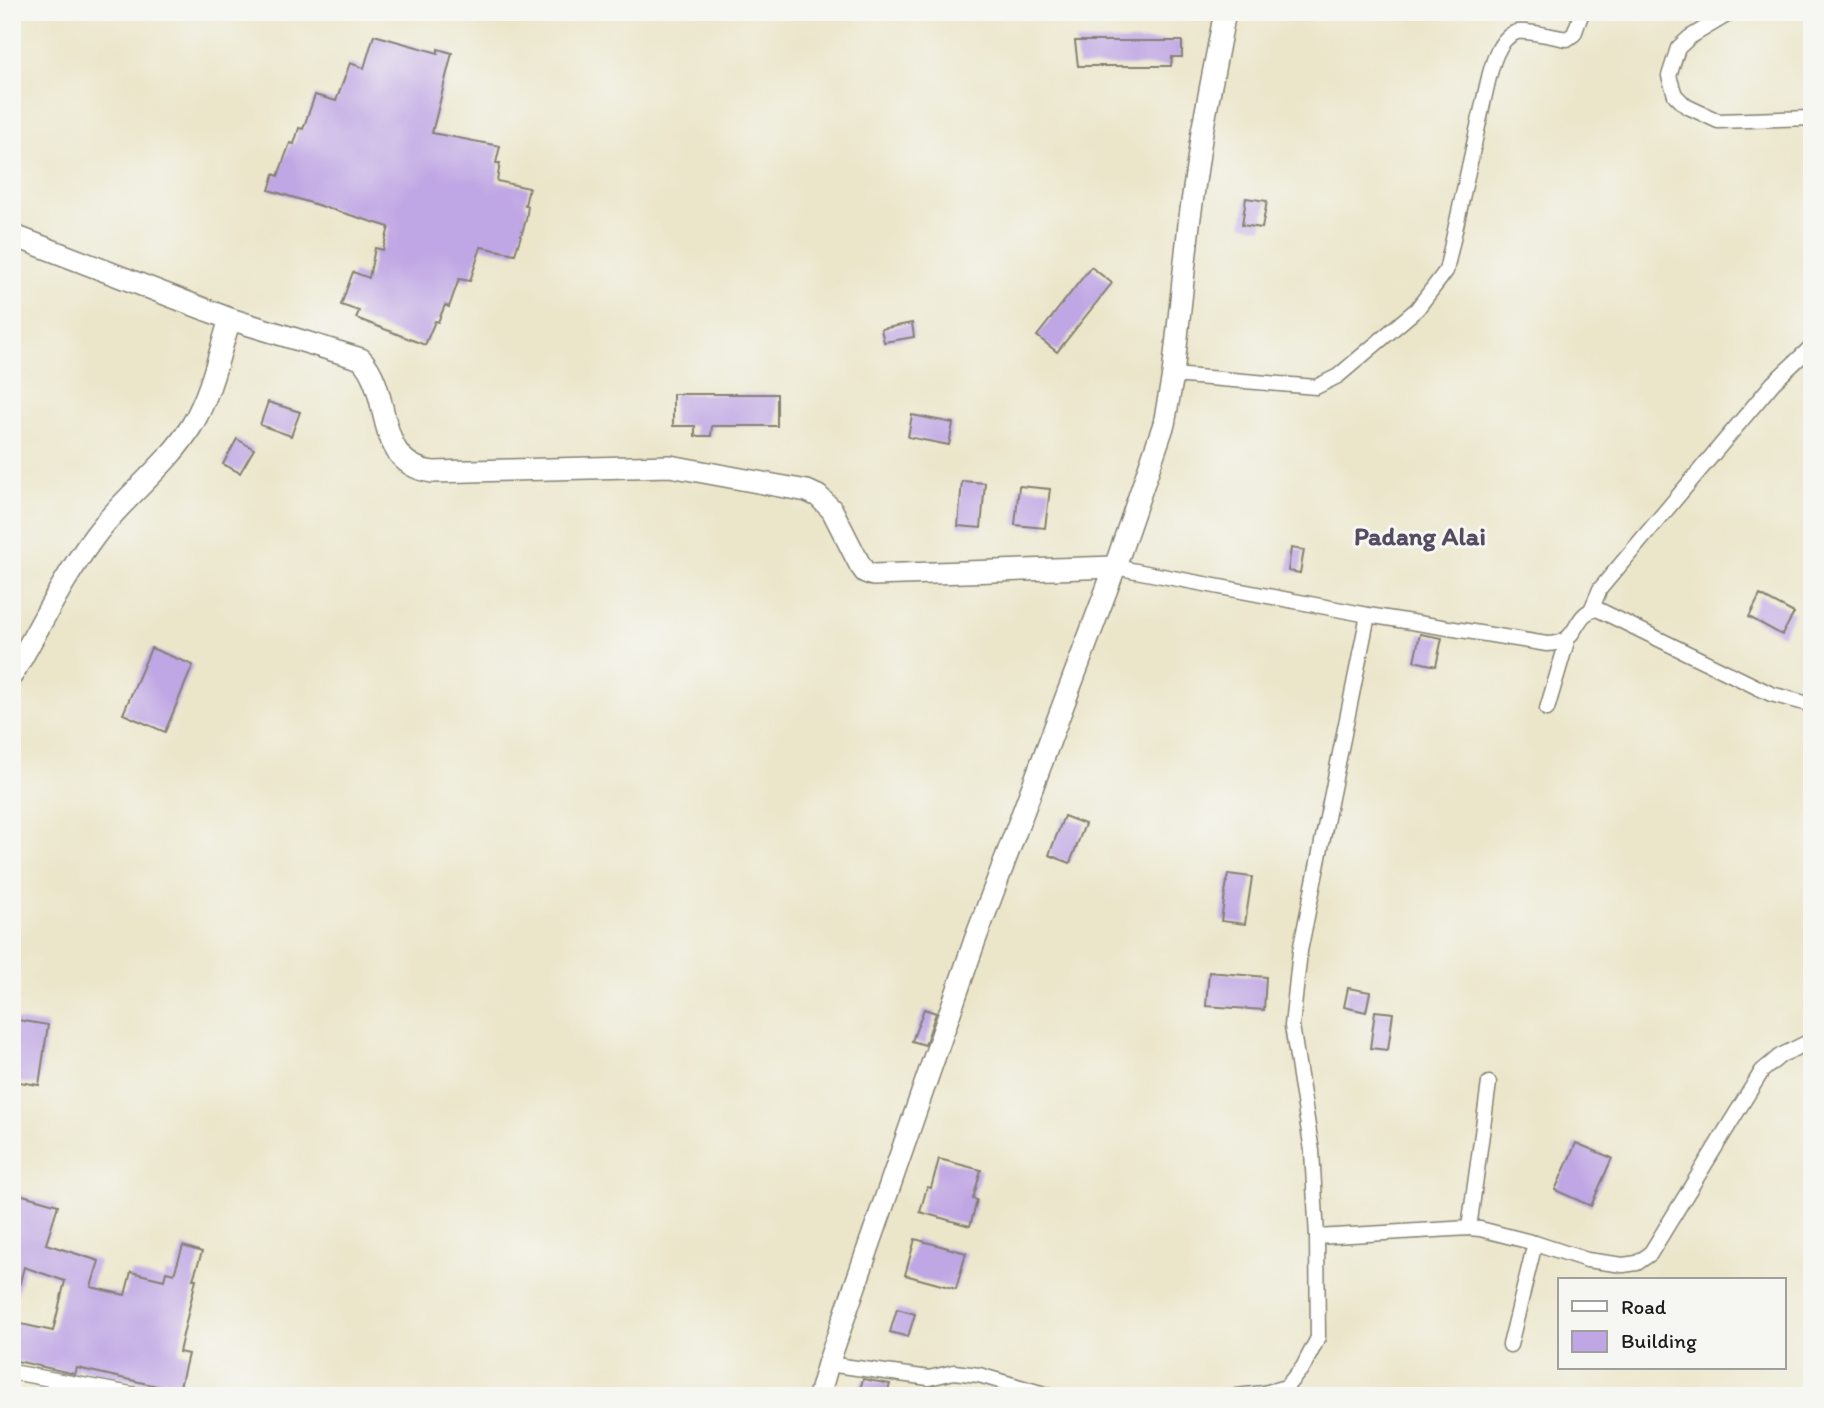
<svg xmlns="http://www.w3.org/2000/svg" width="1824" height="1408" font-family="Itim,sans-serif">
  <rect width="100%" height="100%" fill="#f6f6f2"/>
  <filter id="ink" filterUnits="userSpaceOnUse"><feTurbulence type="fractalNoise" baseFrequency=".0143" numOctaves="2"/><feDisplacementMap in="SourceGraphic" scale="14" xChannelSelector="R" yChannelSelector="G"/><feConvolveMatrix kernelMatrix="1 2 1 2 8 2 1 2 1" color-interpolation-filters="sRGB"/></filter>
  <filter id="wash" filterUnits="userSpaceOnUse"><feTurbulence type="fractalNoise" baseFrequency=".00686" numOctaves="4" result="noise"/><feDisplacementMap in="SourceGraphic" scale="28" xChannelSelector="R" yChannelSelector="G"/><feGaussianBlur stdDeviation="1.57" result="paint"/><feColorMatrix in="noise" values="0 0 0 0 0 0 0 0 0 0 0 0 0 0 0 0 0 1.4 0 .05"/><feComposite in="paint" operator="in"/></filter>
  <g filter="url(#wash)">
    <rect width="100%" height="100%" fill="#ebe6ca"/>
    <g id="blocks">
      <g fill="#bfa6e4">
        <path d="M 374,35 L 438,53 L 438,49 L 452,53 L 432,133 L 500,146 L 496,163 L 500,163 L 497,181 L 529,188 L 525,205 L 528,206 L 526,220 L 515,254 L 481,247 L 470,281 L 459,279 L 449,307 L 445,305 L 438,322 L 435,321 L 425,345 L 356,318 L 359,311 L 341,305 L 353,272 L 369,278 L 375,248 L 383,250 L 389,227 L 269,190 L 274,174 L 278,176 L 290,143 L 294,144 L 299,128 L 303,129 L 315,95 L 336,101 L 350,63 L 364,68 Z"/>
        <path d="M 1075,41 L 1182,41 L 1182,57 L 1172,57 L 1171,66 L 1078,66 Z"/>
        <path d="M 1246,198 L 1267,201 L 1262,228 L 1242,225 Z"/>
        <path d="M 1091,267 L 1112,283 L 1057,352 L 1037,336 Z"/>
        <path d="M 912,323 L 914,337 L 884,342 L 881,329 Z"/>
        <path d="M 673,394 L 777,394 L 777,426 L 712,426 L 711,436 L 695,436 L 695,426 L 673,426 Z"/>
        <path d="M 268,402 L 300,412 L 291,436 L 260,425 Z"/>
        <path d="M 912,415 L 953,423 L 949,445 L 908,437 Z"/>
        <path d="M 237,439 L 254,449 L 240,473 L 223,464 Z"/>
        <path d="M 962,481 L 985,483 L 981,528 L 958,526 Z"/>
        <path d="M 1019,486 L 1050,489 L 1045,528 L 1015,525 Z"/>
        <path d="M 1291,548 L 1304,550 L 1300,573 L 1288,571 Z"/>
        <path d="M 1760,595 L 1794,613 L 1782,635 L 1749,617 Z"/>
        <path d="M 1420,634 L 1442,638 L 1436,666 L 1414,661 Z"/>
        <path d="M 151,648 L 193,665 L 165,732 L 123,714 Z"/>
        <path d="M 1064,816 L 1085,824 L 1070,863 L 1049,855 Z"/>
        <path d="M 1228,874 L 1252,877 L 1245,924 L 1221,921 Z"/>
        <path d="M 1209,972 L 1266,977 L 1264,1010 L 1206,1006 Z"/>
        <path d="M 1348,988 L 1370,992 L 1366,1012 L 1344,1007 Z"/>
        <path d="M 924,1009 L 936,1013 L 925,1045 L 912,1041 Z"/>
        <path d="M 1375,1011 L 1393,1013 L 1388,1050 L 1370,1048 Z"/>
        <path d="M 12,1019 L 48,1025 L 39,1085 L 12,1081 Z"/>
        <path d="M 1576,1143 L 1612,1158 L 1591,1206 L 1555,1190 Z"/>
        <path d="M 939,1159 L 981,1170 L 973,1199 L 977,1200 L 970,1226 L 920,1212 L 927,1187 L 931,1188 Z"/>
        <path d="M 12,1192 L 58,1205 L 46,1244 L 99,1261 L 91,1287 L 125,1295 L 131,1272 L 164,1280 L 166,1272 L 174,1274 L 183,1246 L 202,1252 L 193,1279 L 196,1279 L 179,1352 L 188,1354 L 179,1391 L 77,1368 L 75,1374 L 12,1360 L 12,1322 L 53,1331 L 65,1281 L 24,1267 L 17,1294 L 12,1294 Z"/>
        <path d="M 915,1239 L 966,1253 L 956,1289 L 905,1275 Z"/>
        <path d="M 897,1309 L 915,1314 L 908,1337 L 890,1332 Z"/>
        <path d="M 863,1379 L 890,1384 L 886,1396 L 858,1396 Z"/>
      </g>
    </g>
  </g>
  <g filter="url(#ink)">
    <use href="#blocks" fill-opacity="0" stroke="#848173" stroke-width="2"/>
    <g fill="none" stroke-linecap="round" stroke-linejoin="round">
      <g stroke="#848173" stroke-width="17">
        <g id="street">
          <path d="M 1732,12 L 1690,37 L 1678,48 L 1669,76 L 1675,95 L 1686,106 L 1718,121 L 1812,118"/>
          <path d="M 1173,375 L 1316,387 L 1338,376 L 1417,309 L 1446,271 L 1486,90 C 1490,73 1496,38 1517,32 C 1527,30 1555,37 1567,39 L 1574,34 L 1582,12"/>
          <path d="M 1115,567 L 1368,615 L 1547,644 C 1582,644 1571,613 1597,609 L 1771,694 L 1812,705"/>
          <path d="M 1591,610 L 1600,589 L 1773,383 L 1812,346"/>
          <path d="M 1547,709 L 1568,638"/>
          <path d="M 1469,1228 L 1489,1083"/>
          <path d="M 1317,1237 L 1469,1228 L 1480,1229 L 1535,1243 L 1587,1260 L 1623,1265 L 1637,1263 L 1650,1254 L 1762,1071 L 1780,1056 L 1812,1040"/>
          <path d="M 1510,1345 L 1535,1243"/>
          <path d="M 828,1364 L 929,1378 L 954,1372 L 979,1375 L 1051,1396"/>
          <path d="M 12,1372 L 142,1396"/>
          <path d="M 1236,1396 L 1264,1393 L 1286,1387 L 1303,1367 L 1318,1338 L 1317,1237 L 1312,1151 L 1292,1026 L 1300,951 L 1368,615"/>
        </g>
      </g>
      <g stroke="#848173" stroke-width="24">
        <g id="secondary">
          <path d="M 12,235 L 230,319 L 361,359 C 394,394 372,464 433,472 L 670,466 L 807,491 L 818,496 L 832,510 L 860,565 L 865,572 L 873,575 L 1115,567"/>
          <path d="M 12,675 C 39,629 62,580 94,537 C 123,497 167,467 192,425 C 211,393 219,354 230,319"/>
          <path d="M 819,1396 L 828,1364 L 975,940 L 1115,567 L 1164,424 L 1173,375 L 1189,224 L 1202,132 L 1225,12"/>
        </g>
      </g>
      <use href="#street" stroke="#fff" stroke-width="14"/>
      <use href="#secondary" stroke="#fff" stroke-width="21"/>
    </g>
  </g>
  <g text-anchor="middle" stroke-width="6" stroke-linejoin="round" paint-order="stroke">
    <g font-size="26" font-weight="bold" fill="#554c62" stroke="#f6f6f2">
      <text x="1420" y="545">Padang Alai</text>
    </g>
  </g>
  <rect width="1824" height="1408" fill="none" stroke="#f6f6f2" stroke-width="42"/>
  <rect x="1558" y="1278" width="228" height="91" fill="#f6f6f2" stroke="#9f9f9c" stroke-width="2"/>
  <rect x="1572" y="1301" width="35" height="10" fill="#ffffff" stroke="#9f9f9c" stroke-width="2"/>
  <text x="1621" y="1314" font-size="21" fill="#1c1c1c">Road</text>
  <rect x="1572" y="1331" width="35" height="21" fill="#bfa6e4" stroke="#9f9f9c" stroke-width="2"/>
  <text x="1621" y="1348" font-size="21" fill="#1c1c1c">Building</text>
</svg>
